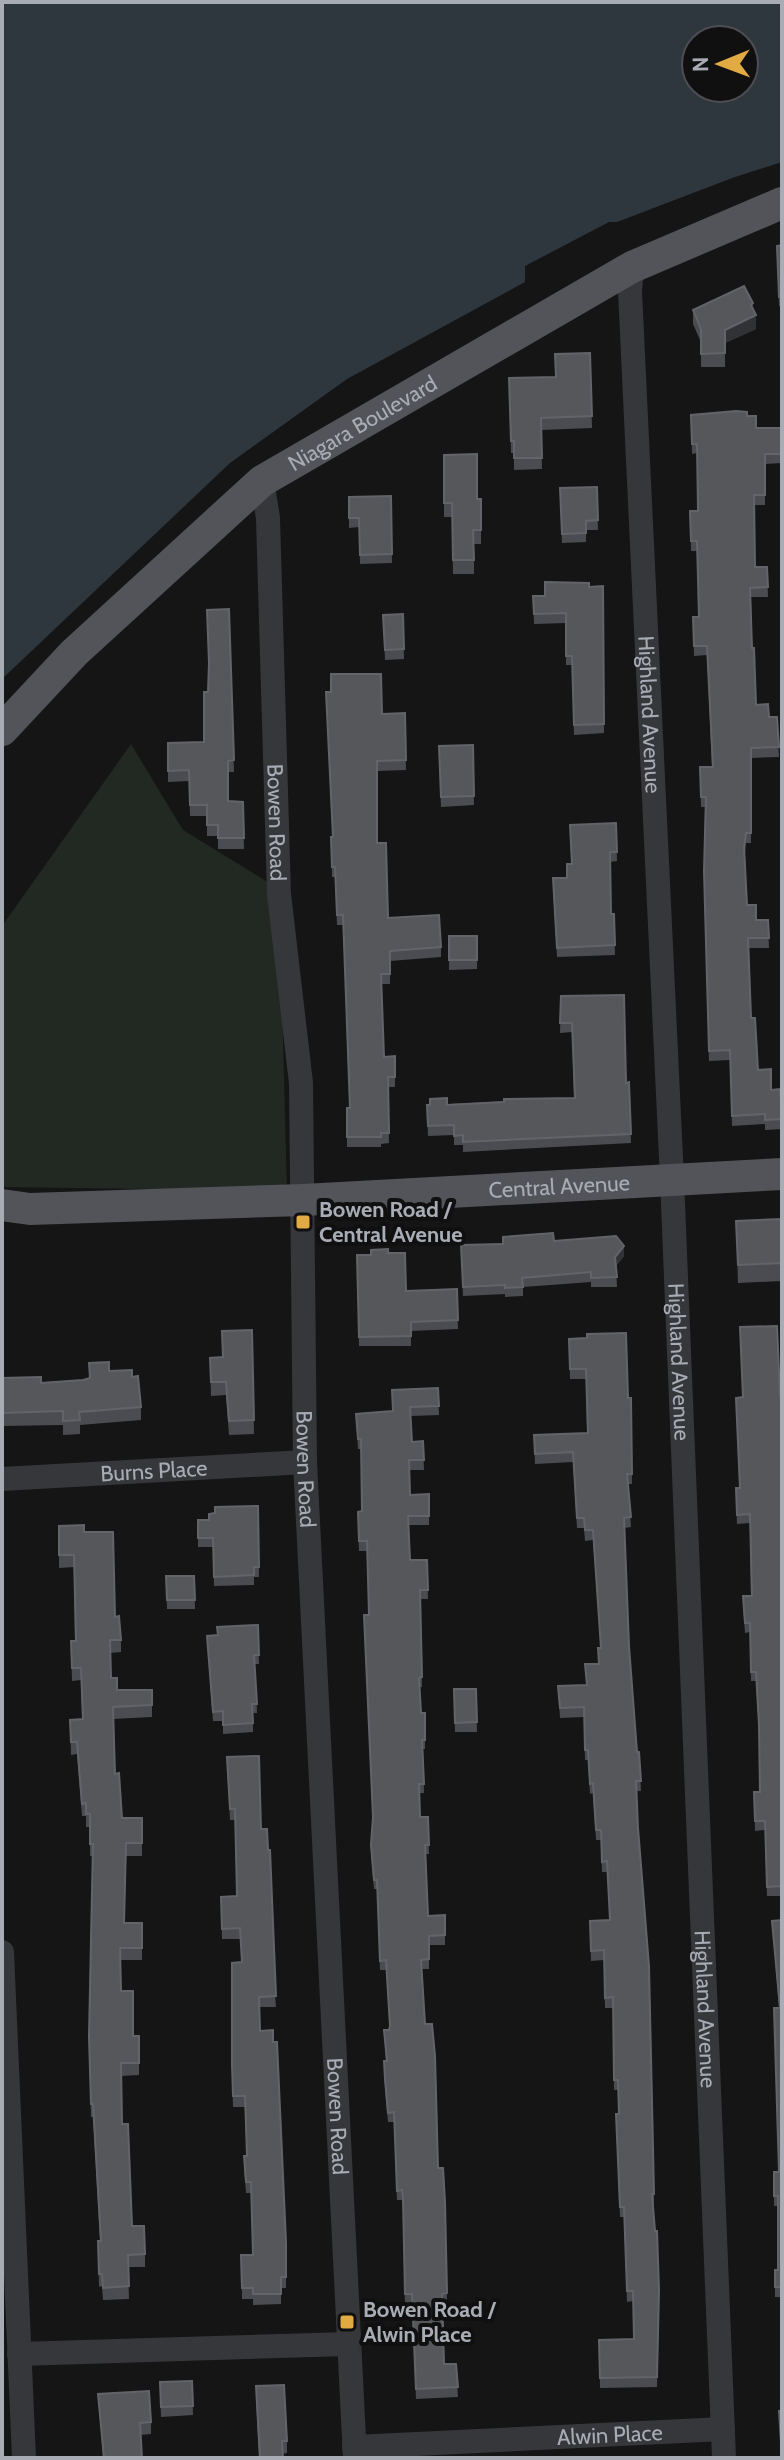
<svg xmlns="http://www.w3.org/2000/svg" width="784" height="2460" font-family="Cabin,sans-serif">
  <rect width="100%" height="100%" fill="#151516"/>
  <path fill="#212922" d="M 131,744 L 183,830 L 279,889 L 287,1191 L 2,1187 L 2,926 Z"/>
  <path fill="#2f373e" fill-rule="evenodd" d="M 2,2 L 782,2 L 782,162 L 735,177 L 617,222 L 609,222 L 525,266 L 525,282 L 347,379 L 230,463 L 2,679 ZM 696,40 L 744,40 L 744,88 L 696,88 Z"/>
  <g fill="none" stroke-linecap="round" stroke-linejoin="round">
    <g stroke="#36373b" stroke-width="24">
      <path id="s1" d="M 632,267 L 630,291 L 672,1179 L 724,2458"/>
      <path id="s2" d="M 262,481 L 268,518 L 279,894 L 301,1083 L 305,1462 L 355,2458"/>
      <path id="s3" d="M 2,1479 L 305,1462"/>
      <path d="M 2,1952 L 24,2458"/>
      <path d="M 19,2354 L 348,2344"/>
      <path id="s4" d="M 354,2447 L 723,2429"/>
    </g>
    <g stroke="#52545a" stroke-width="32">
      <path id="s5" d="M 2,730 L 74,653 L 262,481 L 632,267 L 782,203"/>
      <path id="s6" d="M 2,1205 L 30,1209 L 303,1200 L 782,1174"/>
    </g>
  </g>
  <g fill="#4b4c51">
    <path d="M 782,245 L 782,306 L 779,306 L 777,246 Z"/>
    <path d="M 693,310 L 753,310 L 756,329 L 725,343 L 725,367 L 701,367 L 701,342 L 693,324 Z"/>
    <path d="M 590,353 L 592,428 L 541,430 L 542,469 L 514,470 L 514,453 L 511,453 L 509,378 L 556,377 Z"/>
    <path d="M 691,415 L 747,416 L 756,428 L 782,428 L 782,463 L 765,464 L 765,505 L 754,505 L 755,567 L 767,567 L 768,597 L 751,597 L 752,648 L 756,705 L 769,717 L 777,717 L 779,757 L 751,758 L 751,843 L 746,843 L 745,854 L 747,905 L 756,920 L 768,920 L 769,948 L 749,948 L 751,1018 L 758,1070 L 771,1090 L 782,1119 L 782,1129 L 765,1130 L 765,1124 L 732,1126 L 730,1060 L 709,1061 L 704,880 L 705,807 L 701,807 L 700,767 L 712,767 L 707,655 L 694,656 L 693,617 L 699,617 L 697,551 L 691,551 L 690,511 L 698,511 L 697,453 L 692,454 Z"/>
    <path d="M 444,455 L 477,499 L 481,499 L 481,544 L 474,544 L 474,574 L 453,574 L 452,517 L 444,517 Z"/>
    <path d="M 597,487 L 598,530 L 586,530 L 586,542 L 562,543 L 560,488 Z"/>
    <path d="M 391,496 L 392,563 L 360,564 L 359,527 L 349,528 L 349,497 Z"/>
    <path d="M 603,586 L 604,733 L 574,735 L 572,665 L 566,665 L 566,623 L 534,624 L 533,596 L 545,596 L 589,587 Z"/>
    <path d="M 229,609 L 234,772 L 228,772 L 228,801 L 243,802 L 244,849 L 218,849 L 218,836 L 207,836 L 207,816 L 190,816 L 189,781 L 168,782 L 168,743 L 204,742 L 208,692 Z"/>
    <path d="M 403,614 L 404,659 L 385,660 L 383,615 Z"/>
    <path d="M 405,713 L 406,770 L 377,771 L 377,843 L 388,918 L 441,947 L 441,957 L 390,961 L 390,984 L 381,984 L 384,1057 L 395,1056 L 395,1087 L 388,1087 L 389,1143 L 381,1144 L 381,1147 L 347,1147 L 347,1108 L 350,1108 L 343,925 L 337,925 L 335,877 L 332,877 L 331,837 L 333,837 L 382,714 Z"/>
    <path d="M 473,745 L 474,805 L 441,807 L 439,746 Z"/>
    <path d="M 616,823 L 617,861 L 610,862 L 611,914 L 614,914 L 615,955 L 557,957 L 553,888 L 567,878 L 572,864 Z"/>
    <path d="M 449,936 L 477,936 L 477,969 L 449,970 Z"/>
    <path d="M 561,996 L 626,1083 L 629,1082 L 631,1143 L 463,1152 L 463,1145 L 454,1145 L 454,1135 L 428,1136 L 427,1105 L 574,1098 L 572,1032 L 560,1033 Z"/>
    <path d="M 782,1219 L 782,1281 L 738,1283 L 736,1221 Z"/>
    <path d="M 554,1241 L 624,1256 L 616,1266 L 617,1287 L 591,1287 L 591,1282 L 523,1287 L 523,1296 L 505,1297 L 505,1294 L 463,1296 L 461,1245 Z"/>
    <path d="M 388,1253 L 406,1291 L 457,1289 L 458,1329 L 411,1331 L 411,1346 L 359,1346 L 357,1255 Z"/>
    <path d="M 252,1330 L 254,1434 L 229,1435 L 226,1395 L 211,1396 L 210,1358 L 222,1357 Z"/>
    <path d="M 569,1339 L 628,1398 L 631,1398 L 632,1484 L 628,1484 L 631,1527 L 624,1528 L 629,1646 L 637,1752 L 639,1752 L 641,1791 L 636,1791 L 654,2194 L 654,2204 L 653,2204 L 659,2290 L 657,2387 L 600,2388 L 599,2340 L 634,2339 L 633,2301 L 627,2302 L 624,2217 L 620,2217 L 616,2124 L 619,2114 L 618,2090 L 614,2090 L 613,2008 L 605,2008 L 604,1960 L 591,1961 L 590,1931 L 610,1920 L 607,1872 L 602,1872 L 601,1840 L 596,1840 L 593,1793 L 590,1794 L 588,1760 L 585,1760 L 584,1717 L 560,1718 L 558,1686 L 586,1685 L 598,1664 L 598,1648 L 601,1648 L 593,1540 L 585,1541 L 584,1528 L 577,1528 L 573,1462 L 535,1464 L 534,1435 L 587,1433 L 586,1379 L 570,1379 Z"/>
    <path d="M 89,1363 L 109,1371 L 132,1377 L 141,1407 L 141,1420 L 80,1425 L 80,1434 L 63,1435 L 63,1425 L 2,1426 L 2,1378 L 41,1383 L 83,1380 L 89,1378 Z"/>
    <path d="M 438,1388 L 439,1415 L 411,1416 L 412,1442 L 423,1441 L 424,1470 L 409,1470 L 410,1495 L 429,1494 L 429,1525 L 409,1525 L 410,1560 L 427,1560 L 428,1599 L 420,1599 L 422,1687 L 419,1687 L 421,1713 L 425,1713 L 425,1749 L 423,1749 L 424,1793 L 420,1793 L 420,1817 L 428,1817 L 429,1854 L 425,1854 L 428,1916 L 445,1915 L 445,1945 L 429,1945 L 429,1969 L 422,1969 L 425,2024 L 438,2168 L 445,2202 L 447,2303 L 443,2303 L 444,2364 L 456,2364 L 458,2397 L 416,2399 L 412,2304 L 405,2304 L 403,2208 L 402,2200 L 397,2200 L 394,2122 L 388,2122 L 385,2089 L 384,2061 L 386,2061 L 384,2030 L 389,2030 L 390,2028 L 386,1970 L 380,1970 L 377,1889 L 374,1889 L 371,1854 L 373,1821 L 367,1551 L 359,1551 L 358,1521 L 362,1511 L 361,1449 L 358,1449 L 356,1414 L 393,1411 Z"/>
    <path d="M 780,1396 L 782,1396 L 782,1896 L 767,1896 L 765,1830 L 755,1831 L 754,1792 L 760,1792 L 759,1734 L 756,1681 L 751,1681 L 750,1632 L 745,1633 L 743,1606 L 751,1596 L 750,1523 L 737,1524 L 736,1497 Z"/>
    <path d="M 258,1506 L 259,1577 L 254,1577 L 254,1585 L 214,1586 L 213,1547 L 198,1547 L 198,1520 L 209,1520 L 215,1513 Z"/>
    <path d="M 59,1526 L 84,1532 L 115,1617 L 121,1640 L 121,1652 L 110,1653 L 111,1678 L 117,1690 L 152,1705 L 152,1717 L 113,1719 L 115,1774 L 122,1818 L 142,1818 L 142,1856 L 126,1856 L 124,1923 L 142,1923 L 142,1960 L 120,1960 L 121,1991 L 133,2036 L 139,2036 L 139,2075 L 121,2076 L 122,2124 L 132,2226 L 145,2254 L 145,2267 L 128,2267 L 129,2299 L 103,2300 L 102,2286 L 99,2287 L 98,2241 L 100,2241 L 93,2117 L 91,2117 L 89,2049 L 93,1856 L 90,1856 L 90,1827 L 86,1827 L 86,1816 L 82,1816 L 77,1754 L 71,1755 L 70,1720 L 82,1719 L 81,1680 L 72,1681 L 71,1641 L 75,1641 L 74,1567 L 59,1568 Z"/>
    <path d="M 166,1576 L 194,1576 L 195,1609 L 167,1609 Z"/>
    <path d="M 258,1625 L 259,1664 L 255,1664 L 257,1713 L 253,1713 L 253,1732 L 223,1734 L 223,1721 L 213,1721 L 207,1636 L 217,1635 Z"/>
    <path d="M 454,1689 L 476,1689 L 477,1732 L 455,1732 Z"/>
    <path d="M 227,1768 L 261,1829 L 276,2007 L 259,2007 L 260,2031 L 286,2243 L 286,2288 L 281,2288 L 281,2304 L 253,2305 L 253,2299 L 242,2299 L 241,2255 L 253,2255 L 251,2193 L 246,2193 L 244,2167 L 244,2156 L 247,2156 L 245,2107 L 233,2107 L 232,2075 L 242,1962 L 240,1939 L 222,1939 L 221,1897 L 237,1896 L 235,1820 L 230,1820 Z"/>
    <path d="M 782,1920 L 782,2297 L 775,2297 L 775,2280 L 778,2270 L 778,2206 L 774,2206 L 774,2172 L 778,2172 L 779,2008 L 772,1921 Z"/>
    <path d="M 192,2381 L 193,2415 L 161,2417 L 160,2382 Z"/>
    <path d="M 98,2394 L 151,2422 L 151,2434 L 140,2435 L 142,2458 L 103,2458 Z"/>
    <path d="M 256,2398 L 287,2441 L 287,2453 L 259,2458 Z"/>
  </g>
  <g fill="#313235">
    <path d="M 753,303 L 753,316 L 756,315 L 756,329 L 725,343 L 725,330 Z"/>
    <path d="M 624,1246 L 624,1256 L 615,1267 L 615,1257 Z"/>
  </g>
  <g fill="#55575b" stroke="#626469" stroke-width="2">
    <path d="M 782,245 L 782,297 L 779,297 L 777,246 Z"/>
    <path d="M 744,286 L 753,303 L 751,305 L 756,315 L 725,330 L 725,353 L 701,354 L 701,329 L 693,310 Z"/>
    <path d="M 590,353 L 592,416 L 541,418 L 542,458 L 514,458 L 514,441 L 511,441 L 509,378 L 556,377 L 555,354 Z"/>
    <path d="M 736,411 L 747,412 L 747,416 L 756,416 L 756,428 L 782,428 L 782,454 L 765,454 L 765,495 L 754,495 L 755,567 L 767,567 L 768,587 L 750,588 L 752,648 L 754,648 L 756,705 L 768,704 L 769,717 L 777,717 L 779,747 L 751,748 L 751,833 L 746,833 L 744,847 L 747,905 L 756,905 L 756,920 L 768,920 L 769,938 L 748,938 L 751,1018 L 755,1018 L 758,1070 L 771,1069 L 771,1090 L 780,1089 L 782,1119 L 765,1120 L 765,1114 L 732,1116 L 730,1050 L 709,1051 L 704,871 L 706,797 L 701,797 L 700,767 L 713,767 L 707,646 L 694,646 L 693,617 L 699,617 L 697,541 L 691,541 L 690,511 L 698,511 L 697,444 L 692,444 L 691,415 Z"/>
    <path d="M 477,454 L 477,499 L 481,499 L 481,530 L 473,530 L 474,560 L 453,560 L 452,503 L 444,503 L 444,455 Z"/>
    <path d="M 597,487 L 598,520 L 586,521 L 586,533 L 562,534 L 560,488 Z"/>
    <path d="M 391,496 L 392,554 L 360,555 L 359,518 L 349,518 L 349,497 Z"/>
    <path d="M 545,582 L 589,583 L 589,587 L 603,586 L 604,724 L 574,725 L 572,656 L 566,656 L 566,613 L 534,614 L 533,596 L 545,596 Z"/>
    <path d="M 229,609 L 234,760 L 228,761 L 228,801 L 243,802 L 244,838 L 218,838 L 218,825 L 207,825 L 207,805 L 190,805 L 189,770 L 168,771 L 168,743 L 204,742 L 204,692 L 208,692 L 209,663 L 207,610 Z"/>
    <path d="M 403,614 L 404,649 L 385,650 L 383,615 Z"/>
    <path d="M 331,674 L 381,674 L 382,714 L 405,713 L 406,760 L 377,761 L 377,843 L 386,843 L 388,918 L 439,915 L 441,947 L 390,951 L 390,974 L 381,974 L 384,1057 L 395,1056 L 395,1077 L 388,1077 L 389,1133 L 381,1133 L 381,1137 L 347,1137 L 347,1108 L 350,1108 L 343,915 L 337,915 L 335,867 L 332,867 L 331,837 L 333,837 L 326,692 L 331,692 Z"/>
    <path d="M 473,745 L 474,796 L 441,797 L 439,746 Z"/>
    <path d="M 616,823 L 617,852 L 610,852 L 611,914 L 614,914 L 615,945 L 557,948 L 553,878 L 567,878 L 567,864 L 572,864 L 570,825 Z"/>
    <rect x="449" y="936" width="28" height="24"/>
    <path d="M 624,995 L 626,1083 L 629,1082 L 631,1134 L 463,1142 L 463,1135 L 454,1136 L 454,1125 L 428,1126 L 427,1105 L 430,1105 L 430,1099 L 447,1098 L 447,1105 L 504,1102 L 504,1099 L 575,1098 L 572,1023 L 560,1023 L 561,996 Z"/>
    <path d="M 782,1219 L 782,1263 L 738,1265 L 736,1221 Z"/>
    <path d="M 553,1233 L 554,1241 L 616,1236 L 624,1246 L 615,1257 L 617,1277 L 591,1278 L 591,1272 L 522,1278 L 523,1287 L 505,1288 L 505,1285 L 463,1287 L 461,1245 L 503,1244 L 503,1237 Z"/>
    <path d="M 388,1249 L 388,1253 L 405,1253 L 406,1291 L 457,1289 L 458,1320 L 411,1322 L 411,1336 L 359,1337 L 357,1255 L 371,1255 L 371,1250 Z"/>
    <path d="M 777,1326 L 780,1396 L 782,1396 L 782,1886 L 767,1887 L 765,1821 L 755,1821 L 754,1792 L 760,1792 L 759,1725 L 756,1672 L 751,1672 L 750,1623 L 745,1623 L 743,1596 L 752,1596 L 750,1514 L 737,1515 L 736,1488 L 740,1488 L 736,1398 L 743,1397 L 740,1327 Z"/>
    <path d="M 252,1330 L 254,1420 L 229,1421 L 226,1382 L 211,1382 L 210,1358 L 223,1357 L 222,1331 Z"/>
    <path d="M 626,1333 L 628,1398 L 631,1398 L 632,1474 L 627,1474 L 631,1517 L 624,1518 L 629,1646 L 637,1752 L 639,1752 L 641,1781 L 636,1781 L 638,1828 L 649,1966 L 654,2194 L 652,2194 L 655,2231 L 657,2231 L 659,2290 L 657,2377 L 600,2378 L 599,2340 L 634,2339 L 633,2291 L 627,2291 L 624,2207 L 620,2207 L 616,2114 L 619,2114 L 618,2080 L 614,2080 L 613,1997 L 605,1998 L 604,1950 L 591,1951 L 590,1921 L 610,1920 L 607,1861 L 602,1862 L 601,1830 L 596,1830 L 593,1783 L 590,1784 L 588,1750 L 585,1750 L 584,1707 L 560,1708 L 558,1686 L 587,1685 L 585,1664 L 599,1664 L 598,1648 L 601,1648 L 593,1530 L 585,1530 L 584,1518 L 577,1518 L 573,1452 L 535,1454 L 534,1435 L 588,1433 L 586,1369 L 570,1369 L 569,1339 L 587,1338 L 587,1334 Z"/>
    <path d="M 109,1362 L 109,1371 L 132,1370 L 132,1377 L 138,1376 L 141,1407 L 79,1412 L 80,1420 L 63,1421 L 63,1411 L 2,1413 L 2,1378 L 41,1377 L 41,1383 L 83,1380 L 90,1378 L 89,1363 Z"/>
    <path d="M 438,1388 L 439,1406 L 410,1407 L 412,1442 L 423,1441 L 424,1460 L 409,1460 L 410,1495 L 429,1494 L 429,1516 L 408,1516 L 410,1560 L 427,1560 L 428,1590 L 420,1590 L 422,1677 L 419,1678 L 421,1713 L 425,1713 L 425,1740 L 422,1740 L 424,1784 L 419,1784 L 420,1817 L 428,1817 L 429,1845 L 425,1845 L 428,1916 L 445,1915 L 445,1935 L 429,1936 L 429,1959 L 421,1960 L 425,2024 L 432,2024 L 435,2056 L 438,2168 L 443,2168 L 445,2202 L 447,2293 L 442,2294 L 444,2364 L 456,2364 L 458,2387 L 416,2389 L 412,2294 L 405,2294 L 403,2199 L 402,2190 L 397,2191 L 394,2112 L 388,2113 L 385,2079 L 384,2061 L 387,2061 L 384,2030 L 389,2030 L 390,2026 L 386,1960 L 380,1961 L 377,1880 L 374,1880 L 371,1845 L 373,1817 L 364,1615 L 369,1615 L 367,1541 L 359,1541 L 358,1512 L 362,1511 L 361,1439 L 358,1439 L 356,1414 L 393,1411 L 392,1390 Z"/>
    <path d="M 258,1506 L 259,1567 L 254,1567 L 254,1575 L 214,1577 L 213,1538 L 198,1538 L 198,1520 L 209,1520 L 209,1514 L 215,1513 L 215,1507 Z"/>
    <path d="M 84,1525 L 84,1532 L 113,1532 L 115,1617 L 119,1616 L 121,1640 L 110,1640 L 111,1678 L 117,1678 L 117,1690 L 152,1690 L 152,1705 L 113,1707 L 115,1774 L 119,1773 L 122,1818 L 142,1818 L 142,1843 L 126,1843 L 124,1923 L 142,1923 L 142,1948 L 120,1948 L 121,1991 L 133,1991 L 133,2036 L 139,2036 L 139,2063 L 121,2063 L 122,2124 L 128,2124 L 132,2226 L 144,2226 L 145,2254 L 128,2255 L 129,2286 L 103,2288 L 102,2274 L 99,2274 L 98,2241 L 101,2241 L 93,2104 L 91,2104 L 89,2037 L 93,1844 L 90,1844 L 90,1814 L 86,1814 L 86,1803 L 82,1804 L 77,1742 L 71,1742 L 70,1720 L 83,1719 L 81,1668 L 72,1668 L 71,1641 L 76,1641 L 74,1555 L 59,1555 L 59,1526 Z"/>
    <path d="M 166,1576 L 194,1576 L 195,1600 L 167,1600 Z"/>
    <path d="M 258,1625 L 259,1655 L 254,1655 L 257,1704 L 252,1704 L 253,1723 L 223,1725 L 223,1711 L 213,1712 L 207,1636 L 218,1635 L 217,1627 Z"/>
    <path d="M 454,1689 L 476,1689 L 477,1722 L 455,1723 Z"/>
    <path d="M 259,1756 L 261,1829 L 267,1829 L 268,1850 L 270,1850 L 276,1996 L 259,1997 L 260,2031 L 273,2030 L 273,2042 L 277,2042 L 286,2243 L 286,2277 L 281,2277 L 281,2294 L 253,2294 L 253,2288 L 242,2288 L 241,2255 L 253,2255 L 251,2182 L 246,2182 L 244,2156 L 247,2156 L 245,2096 L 233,2096 L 232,2065 L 232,1963 L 242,1962 L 240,1928 L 222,1929 L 221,1897 L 237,1896 L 235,1809 L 230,1809 L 227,1757 Z"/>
    <path d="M 782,1920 L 782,2287 L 775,2287 L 775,2270 L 778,2270 L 778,2196 L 774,2196 L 774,2172 L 779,2172 L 774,2008 L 780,2008 L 772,1921 Z"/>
    <path d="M 192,2381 L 193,2406 L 161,2407 L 160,2382 Z"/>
    <path d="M 284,2385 L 287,2441 L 282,2441 L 283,2458 L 257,2458 L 260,2458 L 256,2386 Z"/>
    <path d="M 149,2391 L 151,2422 L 140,2423 L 142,2458 L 104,2458 L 98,2394 Z"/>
    <path d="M 779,2411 L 782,2411 L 782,2458 Z"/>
  </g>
  <g fill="#e1aa42" stroke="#101011" stroke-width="3">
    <rect x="295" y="1214" width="16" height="16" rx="4"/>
    <rect x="339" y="2314" width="16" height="16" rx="4"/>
  </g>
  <g text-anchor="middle" stroke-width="8" stroke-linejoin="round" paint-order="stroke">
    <g font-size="22" fill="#a8acb5" stroke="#101011">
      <text dy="8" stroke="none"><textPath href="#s5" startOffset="476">Niagara Boulevard</textPath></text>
      <text dy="8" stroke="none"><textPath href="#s1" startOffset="448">Highland Avenue</textPath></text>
      <text dy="8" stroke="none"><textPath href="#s2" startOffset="342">Bowen Road</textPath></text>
      <text dy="8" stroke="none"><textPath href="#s6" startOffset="558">Central Avenue</textPath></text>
      <text dy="8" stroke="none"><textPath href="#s1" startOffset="1096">Highland Avenue</textPath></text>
      <text dy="8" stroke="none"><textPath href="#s2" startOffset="990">Bowen Road</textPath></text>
      <text dy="8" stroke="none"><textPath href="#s3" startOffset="152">Burns Place</textPath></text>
      <text dy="8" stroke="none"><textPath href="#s1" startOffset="1744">Highland Avenue</textPath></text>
      <text dy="8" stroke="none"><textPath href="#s2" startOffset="1638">Bowen Road</textPath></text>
      <text dy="8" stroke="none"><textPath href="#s4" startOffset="256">Alwin Place</textPath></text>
    </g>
    <g font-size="22" font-weight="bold" fill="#a8acb5" stroke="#101011" text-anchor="start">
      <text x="319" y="1217">Bowen Road /<tspan x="319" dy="25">Central Avenue</tspan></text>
      <text x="363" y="2317">Bowen Road /<tspan x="363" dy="25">Alwin Place</tspan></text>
    </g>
  </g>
  <rect width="784" height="2460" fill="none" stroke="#a8acb5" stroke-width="8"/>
  <g transform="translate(720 64) rotate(269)"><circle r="38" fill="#101011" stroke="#4d4e53" stroke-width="2"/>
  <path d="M0-6L14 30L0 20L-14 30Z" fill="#e1aa42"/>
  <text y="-12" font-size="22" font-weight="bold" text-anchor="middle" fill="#a8acb5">N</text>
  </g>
</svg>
